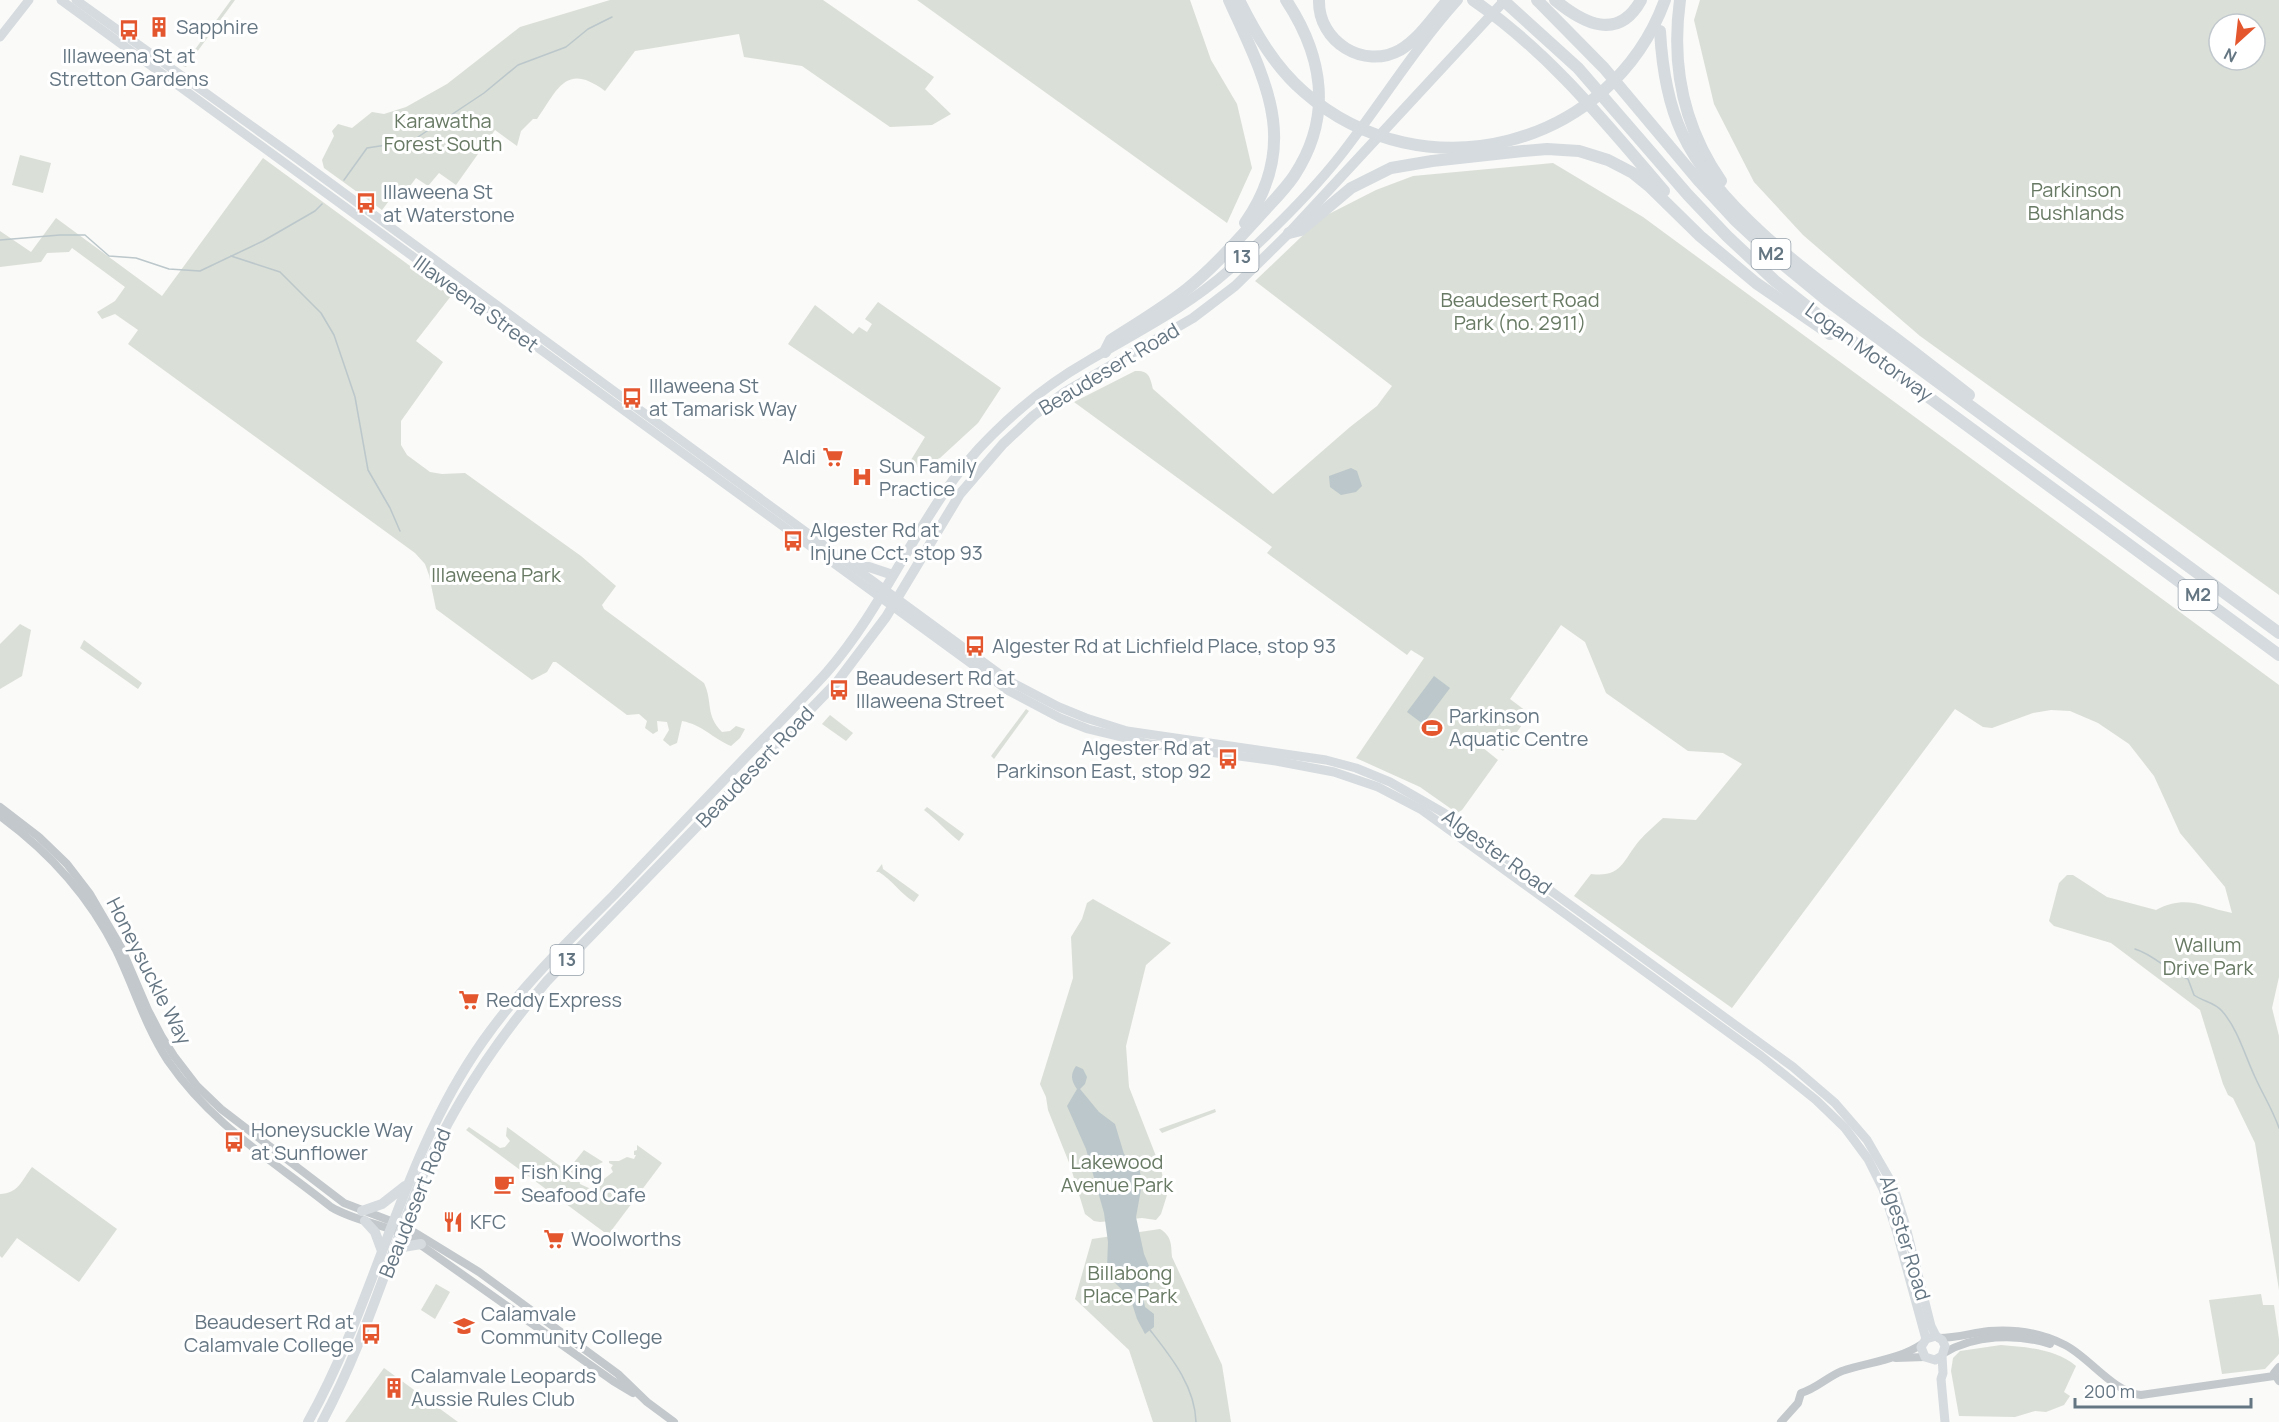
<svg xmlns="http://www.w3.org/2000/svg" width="2279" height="1422" font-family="Manrope,sans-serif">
  <rect width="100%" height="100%" fill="#fafaf8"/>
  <g fill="#dadfd7" fill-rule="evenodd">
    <path d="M 231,0 L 235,0 L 186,67 L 183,66 Z"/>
    <path d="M 610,0 L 823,0 L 934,77 L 925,89 L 951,114 L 932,125 L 890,127 L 802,66 L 744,57 L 739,34 L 635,51 L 605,91 C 566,62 558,89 537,119 L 533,119 L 521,131 L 517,146 L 495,130 L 456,185 L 439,173 L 428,186 L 416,178 L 407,190 L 398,189 L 382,210 L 324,168 L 322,160 L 334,136 L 332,131 L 338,124 L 352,128 L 372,112 L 384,114 L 406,107 L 447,84 L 520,27 Z"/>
    <path d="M 917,0 L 1190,0 L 1211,60 L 1237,104 L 1252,168 L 1227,223 Z"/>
    <path d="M 1700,0 L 2279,0 L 2279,595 L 1920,336 L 1803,235 L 1754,182 L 1714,104 L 1694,20 ZM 2219,24 L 2255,24 L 2255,60 L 2219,60 Z"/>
    <path d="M 20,155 L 51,163 L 43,193 L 12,185 Z"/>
    <path d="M 263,158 L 451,296 L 416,341 L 443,362 L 401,421 L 401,445 L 407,455 L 430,472 L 442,474 L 465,473 L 581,556 L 616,586 L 602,605 L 604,609 L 704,683 C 713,702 705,715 722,732 L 730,731 L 736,726 L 745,729 L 740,738 L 731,746 C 712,738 703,725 682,721 L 677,743 L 670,746 L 663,740 L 669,730 L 667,722 L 657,721 L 658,731 L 653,734 L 645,728 L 647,721 L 639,714 L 627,715 L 556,662 L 553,662 L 547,672 L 532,680 L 436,609 L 429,575 L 425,564 L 415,553 L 128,344 L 138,330 L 115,314 L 102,319 L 97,312 L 115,301 L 125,287 L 72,248 L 69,252 L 47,253 L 41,262 L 0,267 L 0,231 L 31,252 L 56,218 L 162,296 Z"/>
    <path d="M 1553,163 L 1643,217 L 2279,685 L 2279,977 L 2272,1008 L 2279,1036 L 2279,1290 L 2255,1143 L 2233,1098 L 2228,1095 L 2223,1084 L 2200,1010 L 2111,943 L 2054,926 L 2049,921 L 2059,883 L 2067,875 L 2073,875 L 2107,897 L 2156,910 C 2187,894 2201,907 2232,913 L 2225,887 L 2180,833 L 2154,776 L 2129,744 L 2098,723 L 2070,711 L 2051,710 L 2033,713 L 1992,728 L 1983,727 L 1955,709 L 1732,1008 L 1574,896 L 1591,874 C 1622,878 1623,860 1639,841 C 1646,833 1655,825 1663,818 L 1696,820 L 1742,764 L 1723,753 L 1688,751 L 1606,693 L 1585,642 L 1561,625 L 1510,699 L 1530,714 L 1503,751 L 1483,737 L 1477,743 L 1498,760 L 1462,810 L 1457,813 L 1420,787 L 1356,758 L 1424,658 L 1411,650 L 1407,655 L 1267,553 L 1272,547 L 1074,402 L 1135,371 C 1149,370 1150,377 1153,389 L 1273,494 L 1350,427 L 1377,406 L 1392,386 L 1255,281 L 1321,218 L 1376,190 L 1413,176 Z"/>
    <path d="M 878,302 L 1001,388 L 978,423 L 940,458 L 903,473 L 925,437 L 788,344 L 815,305 L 853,334 L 859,327 L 867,332 L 872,324 L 865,319 Z"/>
    <path d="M 20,624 L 31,630 L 22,676 L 0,689 L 0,644 Z"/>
    <path d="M 84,640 L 142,683 L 138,689 L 80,648 Z"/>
    <path d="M 1026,709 L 1029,711 L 994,759 L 991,756 Z"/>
    <path d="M 830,715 L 853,733 L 846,741 L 822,724 Z"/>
    <path d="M 927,807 L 964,834 L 959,841 C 946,831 937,820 924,810 Z"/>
    <path d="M 882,864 L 883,869 L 919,895 L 914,902 C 900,893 893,881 879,872 L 876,872 Z"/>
    <path d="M 1093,899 L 1171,943 L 1146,965 L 1126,1046 L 1129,1087 L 1161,1169 L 1167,1195 L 1161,1214 L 1156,1220 L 1142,1218 L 1100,1222 L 1094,1221 L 1085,1214 L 1070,1165 L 1048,1110 L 1046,1097 L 1040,1084 L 1073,978 L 1071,937 L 1082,919 L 1087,903 Z"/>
    <path d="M 1215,1109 L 1216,1112 L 1162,1133 L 1159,1129 Z"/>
    <path d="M 469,1127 L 500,1148 L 505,1147 L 510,1141 L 506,1136 L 507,1127 L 567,1171 L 584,1150 L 603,1162 L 595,1166 L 592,1173 L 586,1174 L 579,1179 L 580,1184 L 591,1189 L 595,1185 L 601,1184 L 604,1179 L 613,1172 L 611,1168 L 613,1165 L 609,1163 L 609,1161 L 619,1161 L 627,1157 L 634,1159 L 636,1155 L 634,1155 L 634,1151 L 637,1150 L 637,1145 L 662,1163 L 608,1235 L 466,1130 Z"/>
    <path d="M 32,1167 L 117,1229 L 79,1282 L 17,1238 L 2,1258 L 0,1256 L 0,1194 C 18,1194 22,1180 32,1167 Z"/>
    <path d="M 1160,1229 C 1172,1236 1171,1245 1172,1257 L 1222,1365 L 1231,1422 L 1153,1422 L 1129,1350 L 1075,1299 L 1092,1239 Z"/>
    <path d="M 436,1284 L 450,1292 L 435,1319 L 421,1310 Z"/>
    <path d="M 2261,1294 L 2263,1305 L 2274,1305 L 2279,1339 L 2279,1354 L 2265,1369 L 2222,1374 L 2209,1300 Z"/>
    <path d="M 2001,1345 C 2026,1347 2056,1349 2076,1366 L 2064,1392 L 2070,1396 L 2064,1405 L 2046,1412 L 2035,1411 L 2015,1417 L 1959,1416 L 1951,1371 L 1953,1358 L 1960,1351 Z"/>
    <path d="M 384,1368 L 458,1422 L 345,1422 Z"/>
  </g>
  <g fill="#bbc7cb">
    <path d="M 1351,468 L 1357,471 L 1362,486 L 1356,492 L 1341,495 L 1330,487 L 1329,476 Z"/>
    <path d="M 1434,676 L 1450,688 L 1423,724 L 1407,712 Z"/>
    <path d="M 1076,1066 L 1083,1069 L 1087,1077 L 1085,1084 L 1080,1089 L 1099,1112 L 1115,1124 L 1124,1154 L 1139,1166 L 1142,1184 L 1136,1217 L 1144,1254 L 1152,1273 L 1149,1285 L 1143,1297 L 1145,1307 L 1154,1314 L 1154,1327 L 1145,1334 L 1137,1319 L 1130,1297 L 1116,1284 L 1107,1268 L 1108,1242 L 1104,1213 L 1086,1149 L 1067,1106 L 1077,1089 C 1071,1080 1070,1075 1076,1066 Z"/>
  </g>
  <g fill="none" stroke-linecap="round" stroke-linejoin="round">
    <g stroke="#bbc7cb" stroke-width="1.5">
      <path d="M 344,180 L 367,148 L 412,141 L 484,93 L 518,65 L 566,47 L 588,29 L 612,17"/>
      <path d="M 0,240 L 60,235 L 85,235 L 109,256 L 136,258 L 169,269 L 200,271 L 263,241 L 315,211 L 322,204"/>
      <path d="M 231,256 L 280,272 L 321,313 L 334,335 L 355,397 L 368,470 L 390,508 L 400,531"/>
      <path d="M 2135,949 C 2155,955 2168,972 2188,979 L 2194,995 C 2204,1002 2214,1002 2222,1011 C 2238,1029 2245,1056 2255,1077 C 2263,1095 2272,1108 2279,1128"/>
      <path d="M 1150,1330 C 1171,1357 1195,1386 1196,1422"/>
    </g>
    <g stroke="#c3c8cc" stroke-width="8">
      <path d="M 0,807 L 39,837 L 67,864 L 90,894 L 121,947 L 148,1010 L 162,1037 L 174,1056 L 197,1086 L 221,1109 L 344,1203 L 404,1226 L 479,1272 L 618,1374 L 647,1402 L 674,1422"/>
      <path d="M 0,816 C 48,851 89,896 116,950 C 134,987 145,1026 168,1061 C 213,1126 271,1159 331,1207 C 354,1221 383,1224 408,1236 L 613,1381 L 633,1393"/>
      <path d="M 1939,1338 C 1956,1338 1972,1333 1989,1331 C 2015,1329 2042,1333 2065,1345 C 2089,1357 2113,1392 2141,1395 L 2274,1376"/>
      <path d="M 1944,1353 C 1974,1335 2016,1333 2050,1344"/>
      <path d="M 1896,1358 L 1925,1357"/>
      <path d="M 2279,1367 L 2274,1373 L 2279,1381"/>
      <path d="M 1781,1422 L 1798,1403 L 1801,1393 C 1816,1389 1827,1377 1842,1371 C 1869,1362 1898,1360 1922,1344"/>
    </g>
    <g stroke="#d6dbdf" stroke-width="9">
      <path d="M 61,0 L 1009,691 L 1060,718 L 1088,729 L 1150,744 L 1276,761 L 1334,772 L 1378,787 L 1422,810 L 1761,1056 L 1816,1100 L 1845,1128 L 1868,1159 L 1883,1189 L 1897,1233 L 1926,1339"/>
      <path d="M 76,0 L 295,157 L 1009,681 L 1059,707 L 1086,718 L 1127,731 L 1326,760 L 1356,768 L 1390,782 L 1444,813 L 1793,1067 L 1835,1103 L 1867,1140 L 1893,1185 L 1905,1223 L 1931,1326 L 1936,1336"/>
      <path d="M 0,37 L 29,0"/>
      <path d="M 1942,1356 L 1935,1360 L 1925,1357 L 1921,1347 L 1926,1339 L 1936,1336 L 1942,1340 L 1945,1346 L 1942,1356 L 1943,1373 L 1941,1379 L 1945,1422"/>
    </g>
    <g stroke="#d6dbdf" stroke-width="10">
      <path d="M 855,567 L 869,567 L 893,575"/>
      <path d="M 362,1211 L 382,1204 L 405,1186"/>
      <path d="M 365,1221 L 375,1232 L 382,1251"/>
      <path d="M 395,1251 L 403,1247 L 421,1244"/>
      <path d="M 308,1422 C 377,1299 401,1157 483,1041 C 521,987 568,941 614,895 C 657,850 700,805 743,760 C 771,731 800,702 827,672 C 891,599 922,503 992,435 C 1021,406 1053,381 1088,361 C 1137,332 1186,308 1229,270 C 1268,235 1307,198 1340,156 C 1380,105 1414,49 1458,0"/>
      <path d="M 322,1422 C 364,1344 388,1259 422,1177 C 453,1104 496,1041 547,981 L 837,682 L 886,617 L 960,494 L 1003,444 L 1033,416 L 1065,392 L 1193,318 L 1235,286 L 1289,233 L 1505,0"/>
    </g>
    <g stroke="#d6dbdf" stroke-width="12">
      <path d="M 1229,0 C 1264,78 1302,142 1245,223"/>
      <path d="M 1239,0 C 1256,34 1275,67 1304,92 C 1423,196 1611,148 1665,0"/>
      <path d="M 1319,0 C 1318,42 1364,70 1400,50 C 1420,38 1433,17 1448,0"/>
      <path d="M 1473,0 C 1549,52 1605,122 1664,191"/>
      <path d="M 1503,0 L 1578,68 L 1688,195 L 1727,236 L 1775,281 L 1832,326 L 2279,655"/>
      <path d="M 1537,0 L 1604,68 L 1698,180 L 1734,219 L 1780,262 L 1829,302 L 2279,633"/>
      <path d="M 1555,0 C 1583,23 1618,42 1641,0"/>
      <path d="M 1680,0 C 1671,65 1683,126 1721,181"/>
      <path d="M 1660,31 C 1662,66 1667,101 1682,133 C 1717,208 1809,274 1875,323 C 1907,346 1938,371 1969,395"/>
      <path d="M 1289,233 L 1301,230 L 1351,188 L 1391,168 L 1432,161 L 1523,151 L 1547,149 L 1579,151 L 1608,160 L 1633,173 L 1649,186 L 1700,236 L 1756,283 L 1830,334"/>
      <path d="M 1105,352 L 1111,340 C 1136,324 1163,308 1187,289 C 1212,269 1234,244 1255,221 C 1268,206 1283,192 1294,176 C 1333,117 1323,56 1286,0"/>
    </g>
  </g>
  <defs>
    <g id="building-bare" transform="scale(1.62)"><path d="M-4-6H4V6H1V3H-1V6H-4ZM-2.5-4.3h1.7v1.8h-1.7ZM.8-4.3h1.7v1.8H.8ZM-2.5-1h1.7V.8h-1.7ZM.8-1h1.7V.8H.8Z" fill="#e4572e" stroke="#fff" stroke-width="2.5" paint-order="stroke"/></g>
    <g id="bus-bare" transform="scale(1.62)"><path d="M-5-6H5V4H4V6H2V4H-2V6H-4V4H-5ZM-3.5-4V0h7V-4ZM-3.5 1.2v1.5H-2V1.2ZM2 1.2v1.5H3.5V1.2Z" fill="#e4572e" stroke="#fff" stroke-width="2.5" paint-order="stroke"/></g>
    <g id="supermarket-bare" transform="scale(1.62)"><path d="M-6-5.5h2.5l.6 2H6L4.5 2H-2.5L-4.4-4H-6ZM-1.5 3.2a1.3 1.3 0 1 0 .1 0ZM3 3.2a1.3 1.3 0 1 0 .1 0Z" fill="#e4572e" stroke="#fff" stroke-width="2.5" paint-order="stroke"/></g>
    <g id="hospital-bare" transform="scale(1.62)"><path d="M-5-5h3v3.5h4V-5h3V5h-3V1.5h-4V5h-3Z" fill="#e4572e" stroke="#fff" stroke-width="2.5" paint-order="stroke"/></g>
    <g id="stadium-bare" transform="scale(1.62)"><path d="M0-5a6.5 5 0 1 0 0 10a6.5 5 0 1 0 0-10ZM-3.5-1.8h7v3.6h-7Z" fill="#e4572e" stroke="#fff" stroke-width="2.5" paint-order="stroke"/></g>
    <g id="cafe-bare" transform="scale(1.62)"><path d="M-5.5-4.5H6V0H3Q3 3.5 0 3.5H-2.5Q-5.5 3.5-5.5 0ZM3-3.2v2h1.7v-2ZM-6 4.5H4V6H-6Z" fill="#e4572e" stroke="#fff" stroke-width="2.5" paint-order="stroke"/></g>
    <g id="restaurant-bare" transform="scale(1.62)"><path d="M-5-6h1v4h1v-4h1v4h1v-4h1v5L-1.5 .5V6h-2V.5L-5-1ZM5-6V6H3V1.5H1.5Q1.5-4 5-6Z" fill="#e4572e" stroke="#fff" stroke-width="2.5" paint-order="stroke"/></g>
    <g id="school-bare" transform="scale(1.62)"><path d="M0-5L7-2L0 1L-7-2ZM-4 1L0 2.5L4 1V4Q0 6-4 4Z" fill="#e4572e" stroke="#fff" stroke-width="2.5" paint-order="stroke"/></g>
  </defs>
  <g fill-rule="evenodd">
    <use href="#building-bare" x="159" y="27"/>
    <use href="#bus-bare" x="129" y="30"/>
    <use href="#bus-bare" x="366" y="203"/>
    <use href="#bus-bare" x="632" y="398"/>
    <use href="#supermarket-bare" x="833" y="457"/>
    <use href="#hospital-bare" x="862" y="477"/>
    <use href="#bus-bare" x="793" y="541"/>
    <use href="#bus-bare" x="975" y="646"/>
    <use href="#bus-bare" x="839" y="690"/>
    <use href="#stadium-bare" x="1432" y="728"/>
    <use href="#bus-bare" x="1228" y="759"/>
    <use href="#supermarket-bare" x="469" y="1000"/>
    <use href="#bus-bare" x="234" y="1142"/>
    <use href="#cafe-bare" x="504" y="1184"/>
    <use href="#restaurant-bare" x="453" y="1222"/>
    <use href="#supermarket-bare" x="554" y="1239"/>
    <use href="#school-bare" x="464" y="1326"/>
    <use href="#bus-bare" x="371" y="1334"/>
    <use href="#building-bare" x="394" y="1388"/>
  </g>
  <g text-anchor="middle" stroke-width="6" stroke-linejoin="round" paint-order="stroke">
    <g fill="#fff" stroke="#939fa8" stroke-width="1.5">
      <rect x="1751.5" y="239" width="39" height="30" rx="4.5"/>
      <rect x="1225.5" y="242" width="33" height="30" rx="4.5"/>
      <rect x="2178.5" y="580" width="39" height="30" rx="4.5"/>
      <rect x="550.5" y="945" width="33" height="30" rx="4.5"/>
    </g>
    <g font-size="18" font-weight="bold" fill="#657683">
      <text x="1771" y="260">M2</text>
      <text x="1242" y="263">13</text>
      <text x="2198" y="601">M2</text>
      <text x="567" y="966">13</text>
    </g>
    <g font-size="20" fill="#657683" stroke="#fff" text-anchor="start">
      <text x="176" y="34">Sapphire</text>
      <text x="129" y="63" text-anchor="middle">Illaweena St at<tspan x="129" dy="23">Stretton Gardens</tspan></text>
      <text x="383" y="199">Illaweena St<tspan x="383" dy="23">at Waterstone</tspan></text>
      <text x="649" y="393">Illaweena St<tspan x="649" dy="23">at Tamarisk Way</tspan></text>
      <text x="816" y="464" text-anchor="end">Aldi</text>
      <text x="879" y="473">Sun Family<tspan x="879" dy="23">Practice</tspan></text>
      <text x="810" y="537">Algester Rd at<tspan x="810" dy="23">Injune Cct, stop 93</tspan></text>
      <text x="992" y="653">Algester Rd at Lichfield Place, stop 93</text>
      <text x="856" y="685">Beaudesert Rd at<tspan x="856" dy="23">Illaweena Street</tspan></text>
      <text x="1449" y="723">Parkinson<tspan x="1449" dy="23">Aquatic Centre</tspan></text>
      <text x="1211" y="755" text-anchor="end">Algester Rd at<tspan x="1211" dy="23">Parkinson East, stop 92</tspan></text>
      <text x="486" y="1007">Reddy Express</text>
      <text x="251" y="1137">Honeysuckle Way<tspan x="251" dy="23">at Sunflower</tspan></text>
      <text x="521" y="1179">Fish King<tspan x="521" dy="23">Seafood Cafe</tspan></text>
      <text x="470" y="1229">KFC</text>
      <text x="571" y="1246">Woolworths</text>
      <text x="481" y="1321">Calamvale<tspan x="481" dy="23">Community College</tspan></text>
      <text x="354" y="1329" text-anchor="end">Beaudesert Rd at<tspan x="354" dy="23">Calamvale College</tspan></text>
      <text x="411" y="1383">Calamvale Leopards<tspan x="411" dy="23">Aussie Rules Club</tspan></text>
    </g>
    <g font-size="20" fill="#687a64" stroke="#fff">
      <text x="443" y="128">Karawatha<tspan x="443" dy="23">Forest South</tspan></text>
      <text x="2076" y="197">Parkinson<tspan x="2076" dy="23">Bushlands</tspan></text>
      <text x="1520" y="307">Beaudesert Road<tspan x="1520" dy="23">Park (no. 2911)</tspan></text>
      <text x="496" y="582">Illaweena Park</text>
      <text x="2208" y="952">Wallum<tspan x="2208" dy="23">Drive Park</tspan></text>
      <text x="1117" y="1169">Lakewood<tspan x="1117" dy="23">Avenue Park</tspan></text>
      <text x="1130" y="1280">Billabong<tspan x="1130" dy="23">Place Park</tspan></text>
    </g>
    <g font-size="20" fill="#657683" stroke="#fff">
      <text transform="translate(476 304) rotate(36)" y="7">Illaweena Street</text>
      <text transform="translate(1869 352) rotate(36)" y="7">Logan Motorway</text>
      <text transform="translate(1109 369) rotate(-31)" y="7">Beaudesert Road</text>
      <text transform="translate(755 767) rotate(-46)" y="7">Beaudesert Road</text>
      <text transform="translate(1497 852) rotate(36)" y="7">Algester Road</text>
      <text transform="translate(149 971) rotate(63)" y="7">Honeysuckle Way</text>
      <text transform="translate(415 1203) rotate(-68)" y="7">Beaudesert Road</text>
      <text transform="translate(1905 1238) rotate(73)" y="7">Algester Road</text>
    </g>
  </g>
  <g transform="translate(2237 42) rotate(207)"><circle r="28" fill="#ffffff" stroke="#c1c8cd" stroke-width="1.5"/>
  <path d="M0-4.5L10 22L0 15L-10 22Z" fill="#e4572e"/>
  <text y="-9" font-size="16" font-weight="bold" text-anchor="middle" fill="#657683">N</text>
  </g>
  <path d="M2075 1398v9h176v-9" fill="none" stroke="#657683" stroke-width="3"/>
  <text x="2084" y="1398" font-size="18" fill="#657683" stroke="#ffffff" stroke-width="4.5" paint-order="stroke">200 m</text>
</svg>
